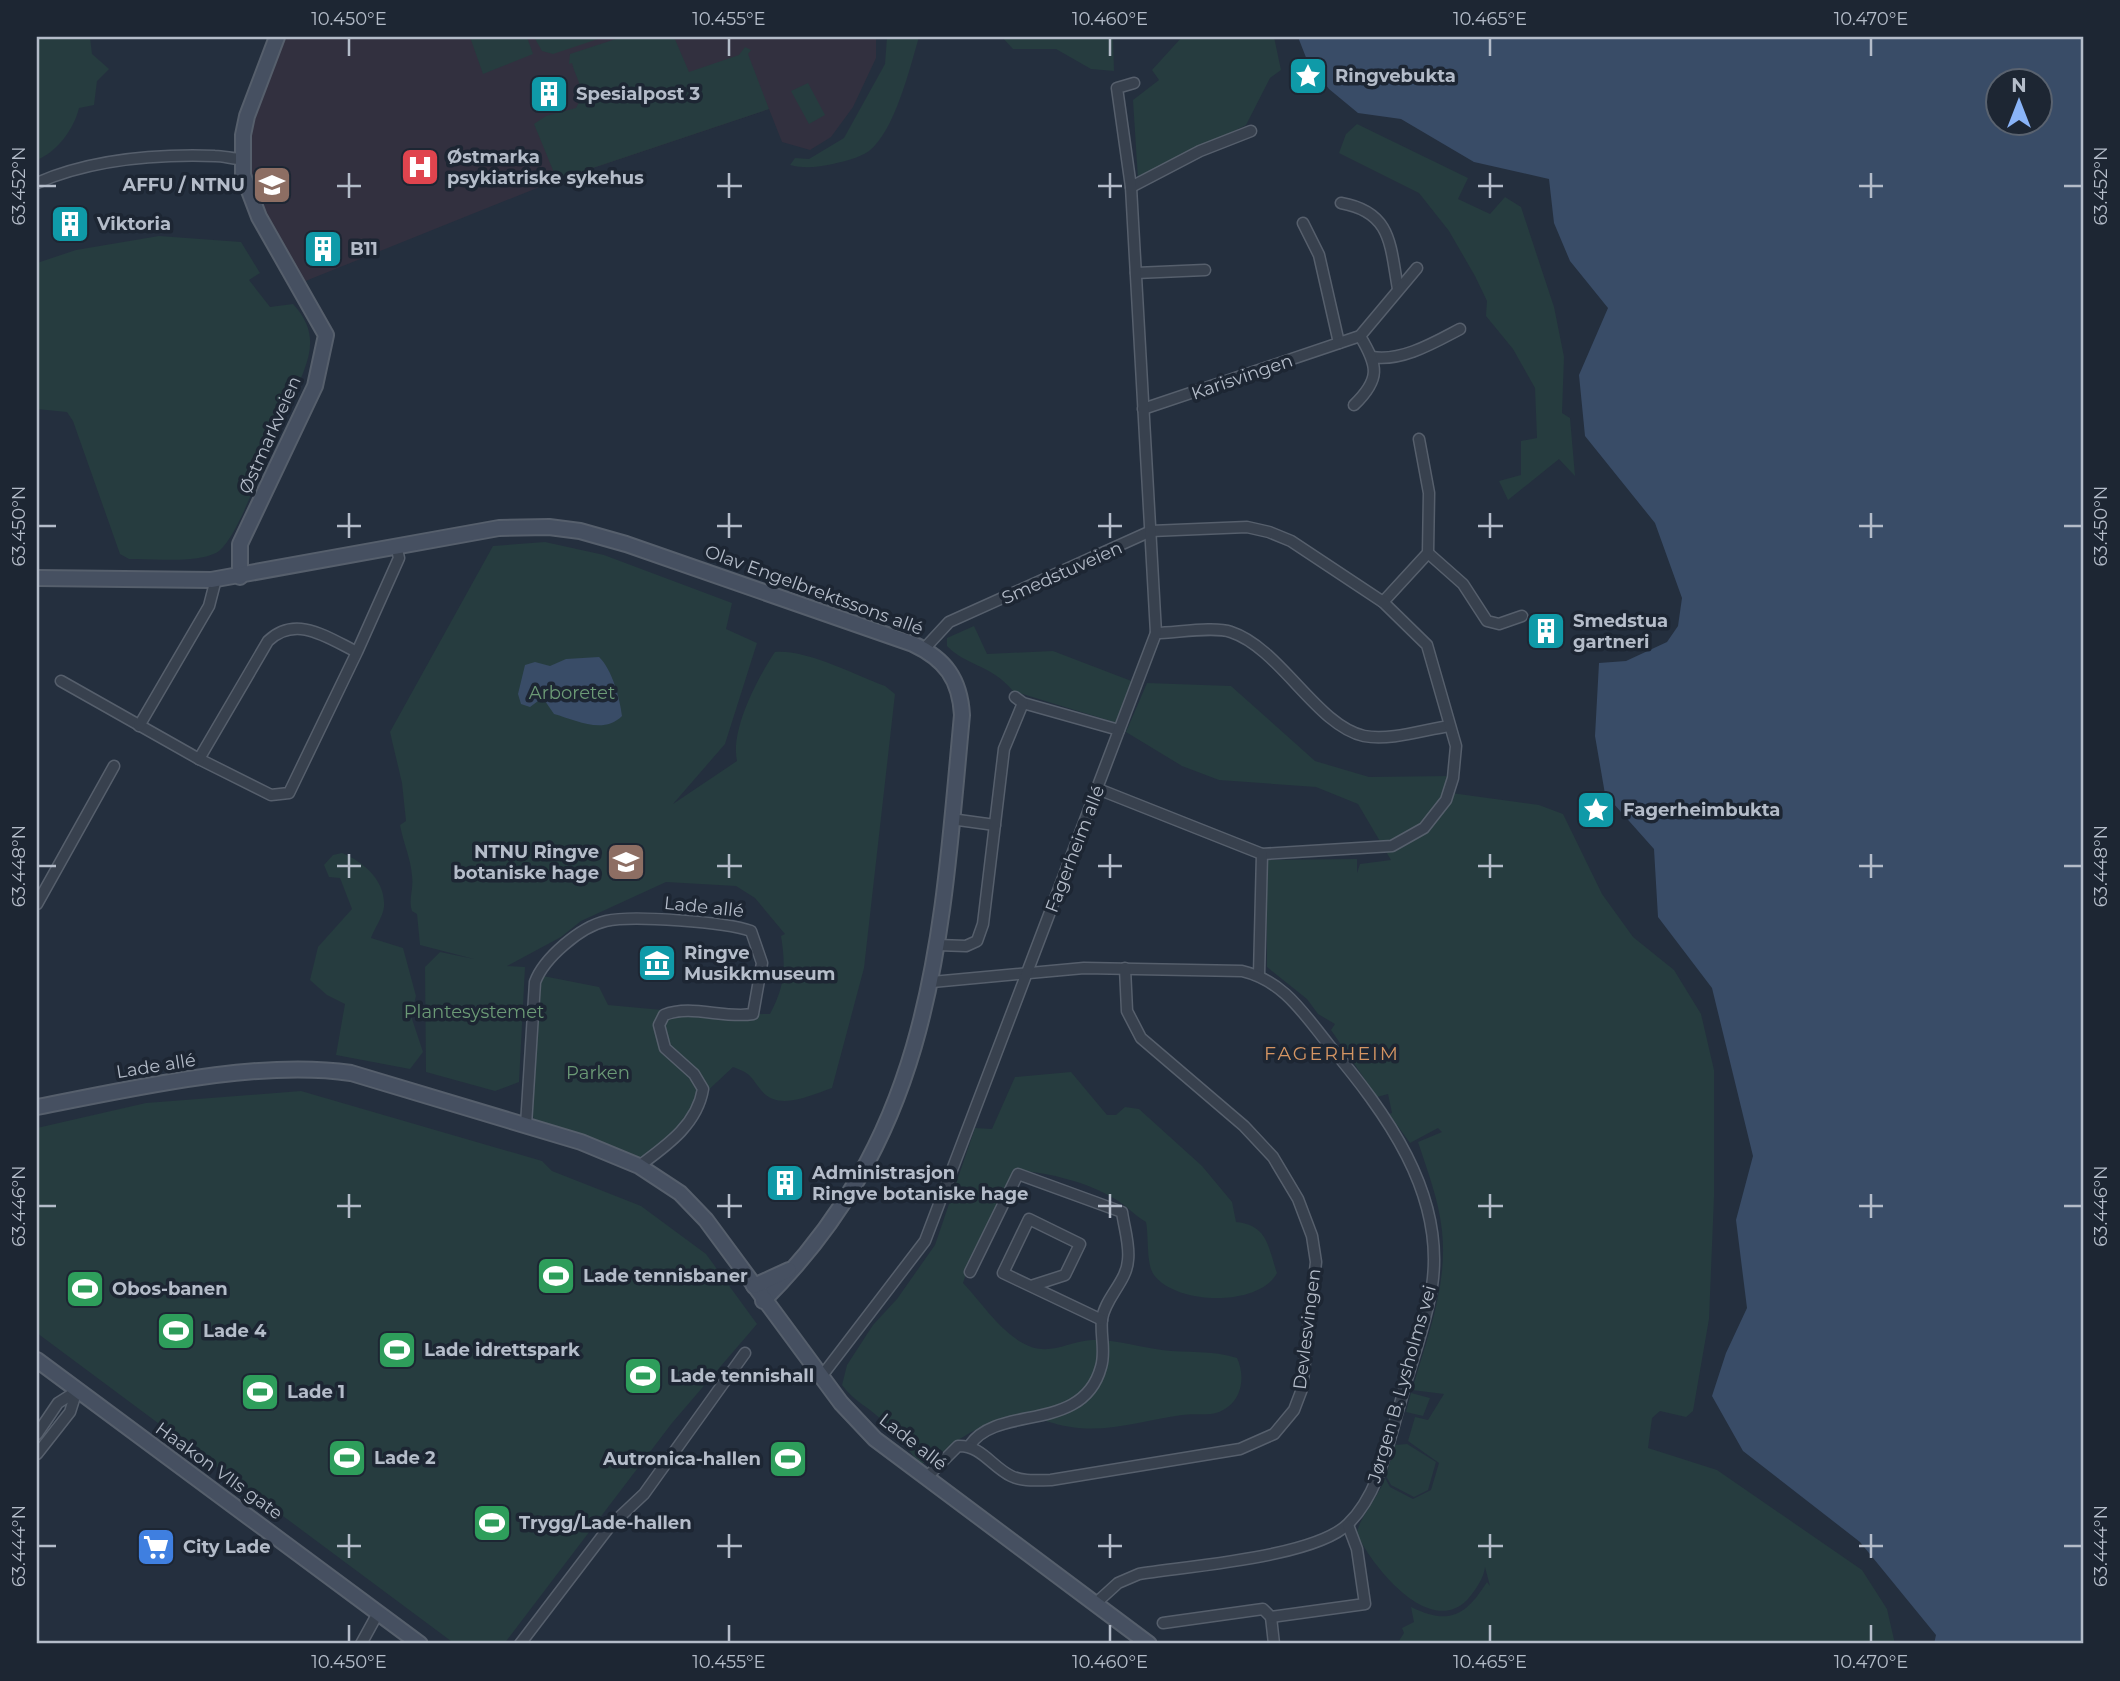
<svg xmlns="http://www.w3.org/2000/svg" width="2120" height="1681" font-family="Montserrat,sans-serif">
  <rect width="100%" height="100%" fill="#242f3e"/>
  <path fill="#32303f" d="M 276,37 L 876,37 L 876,58 L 853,107 L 831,137 L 810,150 L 782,142 L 769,109 L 557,180 L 298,284 L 277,248 L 242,159 Z"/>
  <g fill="#263c3f">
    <path d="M 37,37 L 90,37 L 92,54 L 109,69 L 97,81 L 94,105 L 79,108 C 74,129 57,152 37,160 Z"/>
    <path d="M 470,37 L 527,37 L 533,54 L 483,74 Z"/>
    <path d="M 534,37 L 604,37 L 553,54 L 542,51 Z"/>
    <path d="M 622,37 L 674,37 L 689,72 L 739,55 L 745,47 L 751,50 L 748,54 L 769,109 L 557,180 L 534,124 L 546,116 L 576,108 C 587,89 576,80 572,63 L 569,64 L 570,54 Z"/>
    <path d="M 887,37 L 919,37 C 910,67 895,131 869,151 C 859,158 845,161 833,164 C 818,167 805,169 790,165 L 795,158 L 809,159 L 844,138 L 885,64 Z"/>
    <path d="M 1002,37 L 1113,37 L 1114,71 L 1091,69 L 1056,49 L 1013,49 Z"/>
    <path d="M 1182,37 L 1274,37 L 1281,70 L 1270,78 L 1246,125 L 1138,179 L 1133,100 L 1159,80 L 1152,70 Z"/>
    <path d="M 808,83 L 825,115 L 809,124 L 791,91 Z"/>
    <path d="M 1357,124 L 1468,178 L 1458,199 L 1490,214 L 1505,197 L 1521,207 L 1554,307 L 1564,357 L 1562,413 L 1570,418 L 1575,476 L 1559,459 L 1508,500 L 1499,481 L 1521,475 L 1521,441 L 1537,438 L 1535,388 L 1513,349 L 1486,316 L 1487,301 L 1475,276 L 1449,231 L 1419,193 L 1339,153 L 1346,134 Z"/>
    <path d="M 159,236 L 241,242 L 260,273 L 249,280 L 270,307 L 293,304 C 325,339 305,365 291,403 L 286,402 C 274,431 240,541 216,553 C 192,564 154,558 129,559 L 120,554 L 73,421 L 67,412 L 37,409 L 37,263 L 76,250 Z"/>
    <path d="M 545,542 L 604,555 L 732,603 L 726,629 L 757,643 L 725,744 L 673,804 L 737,761 C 730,730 758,677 775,652 C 806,649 855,675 885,686 L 895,694 L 864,968 L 832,1088 C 811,1095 778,1112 761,1090 C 749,1075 752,1074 733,1067 L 702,1096 L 703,1089 L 665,1048 L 659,1025 L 664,1015 L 770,1014 C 785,986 786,967 781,936 L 785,934 L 755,898 L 736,886 L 666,882 L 581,921 L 561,937 L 507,966 L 525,967 L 519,1082 L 495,1091 L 426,1072 L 425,967 L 440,952 L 474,959 L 420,945 L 417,914 L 412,911 C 408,899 414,889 412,876 C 411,859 403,842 400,825 L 406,821 L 402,783 L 390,732 L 493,546 Z"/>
    <path d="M 974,626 L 987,654 L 1053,651 L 1134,682 L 1117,723 L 1013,691 C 991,664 966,666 947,646 L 947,638 Z"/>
    <path d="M 1147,683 L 1231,686 L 1315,761 L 1369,777 L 1450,776 L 1444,792 L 1539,805 L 1563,814 L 1602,894 L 1633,937 L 1674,970 L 1701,1014 L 1714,1070 L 1714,1197 L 1709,1319 L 1693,1411 L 1686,1417 L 1660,1411 L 1652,1418 L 1648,1448 L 1717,1470 L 1862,1570 L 1887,1609 L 1895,1644 L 1397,1644 L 1404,1633 L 1402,1628 L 1414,1622 L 1411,1607 C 1450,1626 1466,1615 1487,1582 L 1490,1586 L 1485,1567 C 1484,1578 1475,1591 1467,1600 C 1429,1638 1372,1566 1357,1534 C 1357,1521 1380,1495 1385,1478 L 1390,1487 L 1413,1499 L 1431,1490 L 1439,1463 L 1408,1441 L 1415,1417 L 1428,1420 L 1444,1394 L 1412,1390 C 1427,1338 1448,1285 1442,1231 C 1439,1200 1427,1170 1418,1142 L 1442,1132 L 1438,1128 L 1410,1143 L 1389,1114 L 1392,1113 L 1388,1094 L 1377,1097 L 1331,1030 L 1335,1024 L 1318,1014 L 1307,999 L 1267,967 L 1267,860 L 1357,859 L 1357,873 L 1360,864 L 1391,860 L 1358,804 L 1316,787 L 1219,780 L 1182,766 L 1126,732 Z"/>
    <path d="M 342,853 C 364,862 386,881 384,907 C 383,917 374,929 371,938 L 403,948 L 416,996 L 411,1016 L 423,1052 L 410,1069 L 336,1055 L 345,1004 L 327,995 L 310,980 L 318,947 L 352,909 L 340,878 L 329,877 L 324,865 L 333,855 Z"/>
    <path d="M 538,975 L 599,987 L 608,1005 L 662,1010 L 655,1025 C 665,1062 671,1051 692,1077 C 717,1109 663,1145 641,1161 L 536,1125 L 529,1105 Z"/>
    <path d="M 1071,1072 L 1107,1115 L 1116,1115 L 1125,1107 L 1139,1109 L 1202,1166 L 1232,1202 L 1236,1222 C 1268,1225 1268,1247 1277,1273 C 1259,1307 1176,1305 1154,1275 C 1146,1264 1149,1238 1146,1222 C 1134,1215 1127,1206 1115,1199 C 1089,1183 1049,1172 1018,1171 L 969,1264 L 963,1283 C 982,1303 996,1326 1019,1341 C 1048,1359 1064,1342 1092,1340 C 1115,1339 1139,1347 1162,1350 C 1187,1353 1212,1350 1237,1358 C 1246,1377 1242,1403 1219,1412 C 1209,1416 1193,1413 1182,1415 C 1146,1420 1108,1433 1071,1427 C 1044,1423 1037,1414 1008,1419 C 976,1425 953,1442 930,1463 L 918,1463 C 905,1443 889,1425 870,1410 C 859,1402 851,1397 842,1385 L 847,1365 L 873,1325 L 897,1299 L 935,1245 L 975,1128 L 992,1129 L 1015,1077 Z"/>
    <path d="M 301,1091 L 542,1161 L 552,1171 L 641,1206 L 706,1254 L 757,1324 L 672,1423 L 504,1644 L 455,1644 L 37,1333 L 37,1128 L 146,1103 Z"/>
    <path d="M 1411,1393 L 1430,1398 L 1423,1416 L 1406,1412 Z"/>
    <path d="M 1407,1444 L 1436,1462 L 1428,1490 L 1414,1497 L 1391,1485 L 1386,1476 L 1395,1445 Z"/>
  </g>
  <g fill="#394c67" fill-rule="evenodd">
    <path d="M 1298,37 L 2083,37 L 2083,1644 L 1934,1644 L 1936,1635 L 1860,1542 L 1743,1451 L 1712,1396 L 1726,1353 L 1747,1308 L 1736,1220 L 1753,1156 L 1712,988 L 1658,917 L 1654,849 L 1605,794 L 1595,736 L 1599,663 L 1626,661 L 1667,642 L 1678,626 L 1682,598 L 1655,523 L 1585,436 L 1579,375 L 1608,308 L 1570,261 L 1554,223 L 1549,179 L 1474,162 L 1401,119 L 1358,113 L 1329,89 L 1307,60 ZM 1997,80 L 2039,80 L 2039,122 L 1997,122 Z"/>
    <path d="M 599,657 C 612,669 620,699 622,716 C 603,735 576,720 554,714 L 545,701 L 538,701 L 530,707 L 521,704 L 518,694 L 525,665 L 535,662 L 550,666 L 566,659 Z"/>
  </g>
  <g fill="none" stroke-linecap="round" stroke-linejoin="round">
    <g stroke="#565f6c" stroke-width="13">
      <g id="street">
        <path d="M 37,183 C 92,159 155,154 215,156 C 224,156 233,159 242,159"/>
        <path d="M 1131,187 L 1200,151 L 1251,131"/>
        <path d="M 1341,203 C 1392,212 1390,245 1398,289"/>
        <path d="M 1303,223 L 1319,255 L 1339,343"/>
        <path d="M 1136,273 L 1205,270"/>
        <path d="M 1372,357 C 1402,362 1435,342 1460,329"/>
        <path d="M 1354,405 C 1381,379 1378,366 1360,336"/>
        <path d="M 1143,409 L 1360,336 L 1417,268"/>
        <path d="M 1428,553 L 1463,584 L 1487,621 L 1499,624 L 1522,616"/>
        <path d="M 1383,602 L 1428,553 L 1429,493 L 1419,439"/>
        <path d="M 1156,633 C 1175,633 1214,626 1231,632 C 1280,648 1317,726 1364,736 C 1390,741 1423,730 1449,726"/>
        <path d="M 924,649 L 949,622 L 1151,531 L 1247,527 L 1269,532 L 1291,541 L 1383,602 L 1427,645 L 1456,746 L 1453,778 L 1446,800 L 1424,828 L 1392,846 L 1262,854 L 1098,789"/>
        <path d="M 357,652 L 289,793 L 271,795 L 199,759 L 268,641 C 296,614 328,638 357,652 L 399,558 L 396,545"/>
        <path d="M 61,681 L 199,759"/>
        <path d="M 1015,697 L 1023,703 L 1119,730"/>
        <path d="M 139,726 L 209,606 L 216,579"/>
        <path d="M 951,819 L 995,825"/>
        <path d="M 37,904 L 114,766"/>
        <path d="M 937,945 L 966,946 L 977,941 L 983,924 L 1004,749 L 1023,703"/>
        <path d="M 1259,975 L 1262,854"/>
        <path d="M 932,982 L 1084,968 L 1242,971 C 1284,981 1303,1013 1329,1045 C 1385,1112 1446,1193 1432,1286 C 1426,1326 1410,1365 1400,1404 C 1388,1444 1379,1494 1348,1524 C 1315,1557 1189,1566 1139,1574 L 1118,1583 L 1096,1603"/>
        <path d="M 526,1125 L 535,982 C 544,958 580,927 606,921 C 632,915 726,922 751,931 L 762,963 L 753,1014 C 724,1019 691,1004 664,1015 L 659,1025 L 665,1048 L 694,1074 L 703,1089 C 697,1125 666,1146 639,1166"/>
        <path d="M 970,1272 L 1018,1174 L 1122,1212 C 1124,1227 1130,1245 1128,1260 C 1127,1281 1105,1298 1102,1319 C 1100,1335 1106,1351 1101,1367 C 1083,1434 998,1404 970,1445"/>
        <path d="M 1031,1286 L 1065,1275 L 1080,1244 L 1029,1219 L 1003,1273 L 1102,1320"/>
        <path d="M 821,1377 L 925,1241 L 1156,633 L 1131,187 L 1117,88 L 1134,83"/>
        <path d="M 37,1434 L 58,1403 L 77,1391"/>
        <path d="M 37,1454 L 70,1412 L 77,1390"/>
        <path d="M 926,1478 L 958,1446 C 981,1445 992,1467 1011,1476 C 1023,1482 1038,1480 1051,1480 L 1240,1449 L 1274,1434 L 1294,1410 L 1302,1389 L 1316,1262 L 1312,1236 L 1298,1199 L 1273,1157 L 1244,1126 L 1141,1038 L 1127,1011 L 1125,968"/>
        <path d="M 1271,1617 L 1274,1644"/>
        <path d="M 1163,1623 L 1263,1609 L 1271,1617 L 1365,1604 L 1357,1549 L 1348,1525"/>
        <path d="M 361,1644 L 378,1613"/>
        <path d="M 520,1644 L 610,1526 L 644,1494 L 745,1353"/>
      </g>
    </g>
    <g stroke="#565f6c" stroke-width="18">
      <g id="secondary">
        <path d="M 240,577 L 240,544 L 315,386 L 326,335 L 259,217 L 243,175 L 243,135 L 247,116 L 277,37"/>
        <path d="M 37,578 L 211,580 L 499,528 L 549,527 L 580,531 L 626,544 L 913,644 C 945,659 960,679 962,715 C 941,941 934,1131 763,1301"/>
        <path d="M 37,1107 C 131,1089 257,1059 351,1073 L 581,1142 L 639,1166 L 680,1193 L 706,1220 L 841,1403 L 875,1439 L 1149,1644"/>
        <path d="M 754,1286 L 789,1270"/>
        <path d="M 37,1360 L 420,1644"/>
      </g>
    </g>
    <use href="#street" stroke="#38414e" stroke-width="10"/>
    <use href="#secondary" stroke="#465061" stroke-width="14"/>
  </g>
  <path fill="none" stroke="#b4bcc9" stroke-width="2.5" d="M 349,38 L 349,56M 729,38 L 729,56M 1110,38 L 1110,56M 1490,38 L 1490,56M 1871,38 L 1871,56M 349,173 L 349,198M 729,173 L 729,198M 1110,173 L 1110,198M 1490,173 L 1490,198M 1871,173 L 1871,198M 38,186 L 56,186M 337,186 L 361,186M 717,186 L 742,186M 1098,186 L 1122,186M 1478,186 L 1503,186M 1859,186 L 1883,186M 2064,186 L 2082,186M 349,513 L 349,538M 729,513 L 729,538M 1110,513 L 1110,538M 1490,513 L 1490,538M 1871,513 L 1871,538M 38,526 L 56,526M 337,526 L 361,526M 717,526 L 742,526M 1098,526 L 1122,526M 1478,526 L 1503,526M 1859,526 L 1883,526M 2064,526 L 2082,526M 349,854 L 349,878M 729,854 L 729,878M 1110,854 L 1110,878M 1490,854 L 1490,878M 1871,854 L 1871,878M 38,866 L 56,866M 337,866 L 361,866M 717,866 L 742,866M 1098,866 L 1122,866M 1478,866 L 1503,866M 1859,866 L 1883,866M 2064,866 L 2082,866M 349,1194 L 349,1218M 729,1194 L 729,1218M 1110,1194 L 1110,1218M 1490,1194 L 1490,1218M 1871,1194 L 1871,1218M 38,1206 L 56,1206M 337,1206 L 361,1206M 717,1206 L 742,1206M 1098,1206 L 1122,1206M 1478,1206 L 1503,1206M 1859,1206 L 1883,1206M 2064,1206 L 2082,1206M 349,1534 L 349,1558M 729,1534 L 729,1558M 1110,1534 L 1110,1558M 1490,1534 L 1490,1558M 1871,1534 L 1871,1558M 38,1546 L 56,1546M 337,1546 L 361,1546M 717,1546 L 742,1546M 1098,1546 L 1122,1546M 1478,1546 L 1503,1546M 1859,1546 L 1883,1546M 2064,1546 L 2082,1546M 349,1625 L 349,1642M 729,1625 L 729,1642M 1110,1625 L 1110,1642M 1490,1625 L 1490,1642M 1871,1625 L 1871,1642"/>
  <defs>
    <g id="sight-square" transform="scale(2.0125)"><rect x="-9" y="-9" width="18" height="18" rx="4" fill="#0f9aa8" stroke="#1d2633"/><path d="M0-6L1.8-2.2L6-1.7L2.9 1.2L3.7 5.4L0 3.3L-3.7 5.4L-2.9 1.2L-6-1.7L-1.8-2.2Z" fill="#fff"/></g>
    <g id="building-square" transform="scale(2.0125)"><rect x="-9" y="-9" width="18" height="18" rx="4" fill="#0f9aa8" stroke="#1d2633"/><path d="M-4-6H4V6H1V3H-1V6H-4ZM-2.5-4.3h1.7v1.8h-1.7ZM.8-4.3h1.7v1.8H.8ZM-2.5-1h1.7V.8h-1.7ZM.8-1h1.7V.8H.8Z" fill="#fff"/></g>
    <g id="hospital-square" transform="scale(2.0125)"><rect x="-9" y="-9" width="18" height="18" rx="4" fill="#e0444e" stroke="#1d2633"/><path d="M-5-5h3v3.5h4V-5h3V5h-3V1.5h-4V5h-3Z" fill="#fff"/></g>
    <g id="university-square" transform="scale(2.0125)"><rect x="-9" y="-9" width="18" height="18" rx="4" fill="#8d6e63" stroke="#1d2633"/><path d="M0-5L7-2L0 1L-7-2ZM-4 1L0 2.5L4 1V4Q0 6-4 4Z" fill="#fff"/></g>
    <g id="museum-square" transform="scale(2.0125)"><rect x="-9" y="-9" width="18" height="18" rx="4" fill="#0f9aa8" stroke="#1d2633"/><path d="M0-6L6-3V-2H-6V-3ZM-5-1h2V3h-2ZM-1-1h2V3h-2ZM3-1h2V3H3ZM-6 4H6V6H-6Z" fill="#fff"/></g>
    <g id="stadium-square" transform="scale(2.0125)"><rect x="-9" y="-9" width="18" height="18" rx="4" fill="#2e9e5b" stroke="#1d2633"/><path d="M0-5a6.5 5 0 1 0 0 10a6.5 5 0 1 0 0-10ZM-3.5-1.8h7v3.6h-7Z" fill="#fff"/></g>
    <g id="supermarket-square" transform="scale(2.0125)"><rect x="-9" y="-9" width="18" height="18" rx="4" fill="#3f7fe0" stroke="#1d2633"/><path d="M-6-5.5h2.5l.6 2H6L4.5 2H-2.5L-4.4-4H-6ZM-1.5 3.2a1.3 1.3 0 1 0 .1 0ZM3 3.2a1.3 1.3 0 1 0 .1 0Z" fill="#fff"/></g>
  </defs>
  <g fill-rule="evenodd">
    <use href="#sight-square" x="1308" y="76"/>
    <use href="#building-square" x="549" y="94"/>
    <use href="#hospital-square" x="420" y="167"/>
    <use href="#university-square" x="272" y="185"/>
    <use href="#building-square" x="70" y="224"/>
    <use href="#building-square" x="323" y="249"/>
    <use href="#building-square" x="1546" y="631"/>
    <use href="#sight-square" x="1596" y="810"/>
    <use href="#university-square" x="626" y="862"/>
    <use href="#museum-square" x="657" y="963"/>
    <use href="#building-square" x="785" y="1183"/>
    <use href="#stadium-square" x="556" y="1276"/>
    <use href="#stadium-square" x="85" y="1289"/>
    <use href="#stadium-square" x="176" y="1331"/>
    <use href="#stadium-square" x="397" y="1350"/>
    <use href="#stadium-square" x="643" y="1376"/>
    <use href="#stadium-square" x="260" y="1392"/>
    <use href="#stadium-square" x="347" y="1458"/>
    <use href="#stadium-square" x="788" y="1459"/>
    <use href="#stadium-square" x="492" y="1523"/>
    <use href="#supermarket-square" x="156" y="1547"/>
  </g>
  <g text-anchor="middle" stroke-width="7" stroke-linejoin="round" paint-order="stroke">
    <g font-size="18" font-weight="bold" fill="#b4bcc9" stroke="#1d2633" text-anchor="start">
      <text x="1335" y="82">Ringvebukta</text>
      <text x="576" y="100">Spesialpost 3</text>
      <text x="447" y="163">Østmarka<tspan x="447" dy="21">psykiatriske sykehus</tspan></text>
      <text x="245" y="191" text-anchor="end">AFFU / NTNU</text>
      <text x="97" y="230">Viktoria</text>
      <text x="350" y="255">B11</text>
      <text x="1573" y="627">Smedstua<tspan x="1573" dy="21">gartneri</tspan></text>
      <text x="1623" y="816">Fagerheimbukta</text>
      <text x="599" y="858" text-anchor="end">NTNU Ringve<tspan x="599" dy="21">botaniske hage</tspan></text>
      <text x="684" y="959">Ringve<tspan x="684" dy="21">Musikkmuseum</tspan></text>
      <text x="812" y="1179">Administrasjon<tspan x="812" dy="21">Ringve botaniske hage</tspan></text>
      <text x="583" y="1282">Lade tennisbaner</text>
      <text x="112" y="1295">Obos-banen</text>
      <text x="203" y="1337">Lade 4</text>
      <text x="424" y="1356">Lade idrettspark</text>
      <text x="670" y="1382">Lade tennishall</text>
      <text x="287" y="1398">Lade 1</text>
      <text x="374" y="1464">Lade 2</text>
      <text x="761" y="1465" text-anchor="end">Autronica-hallen</text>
      <text x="519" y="1529">Trygg/Lade-hallen</text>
      <text x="183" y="1553">City Lade</text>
    </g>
    <g font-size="18" fill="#b4bcc9" stroke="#1d2633">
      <text transform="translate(1242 377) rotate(-19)" y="6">Karisvingen</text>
      <text transform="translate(270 435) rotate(-66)" y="6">Østmarkveien</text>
      <text transform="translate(1062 573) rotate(-24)" y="6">Smedstuveien</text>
      <text transform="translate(814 590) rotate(20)" y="6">Olav Engelbrektssons allé</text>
      <text transform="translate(1075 849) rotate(-69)" y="6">Fagerheim allé</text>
      <text transform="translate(704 907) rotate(6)" y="6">Lade allé</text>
      <text transform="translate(156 1066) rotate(-9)" y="6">Lade allé</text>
      <text transform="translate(1307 1329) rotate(-83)" y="6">Devlesvingen</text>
      <text transform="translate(1402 1384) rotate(-74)" y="6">Jørgen B. Lysholms vei</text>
      <text transform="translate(913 1442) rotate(38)" y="6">Lade allé</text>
      <text transform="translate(219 1471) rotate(36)" y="6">Haakon VIIs gate</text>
    </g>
    <g font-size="18" fill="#6b9a76" stroke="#1d2633">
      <text x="572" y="699">Arboretet</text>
      <text x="474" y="1018">Plantesystemet</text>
      <text x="598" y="1079">Parken</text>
    </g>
    <g font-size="19" letter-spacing="2" fill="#d59563" stroke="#1d2633">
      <text x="1332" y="1060">FAGERHEIM</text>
    </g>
  </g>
  <rect width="2120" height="1681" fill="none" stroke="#1d2633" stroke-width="77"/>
  <g transform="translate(2019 102)"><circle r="33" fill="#1d2633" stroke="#59626f" stroke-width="2"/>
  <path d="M0-5L12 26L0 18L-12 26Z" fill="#8ab4f8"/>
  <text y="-10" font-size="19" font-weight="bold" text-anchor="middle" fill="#b4bcc9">N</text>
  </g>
  <rect x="38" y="38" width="2044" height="1604" fill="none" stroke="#b4bcc9" stroke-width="2.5"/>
  <g font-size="18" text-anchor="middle" fill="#b4bcc9">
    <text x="349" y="25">10.450°E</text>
    <text x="729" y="25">10.455°E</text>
    <text x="1110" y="25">10.460°E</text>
    <text x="1490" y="25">10.465°E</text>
    <text x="1871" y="25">10.470°E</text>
    <text transform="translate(19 186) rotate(-90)" y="6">63.452°N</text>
    <text transform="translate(2101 186) rotate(-90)" y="6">63.452°N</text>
    <text transform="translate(19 526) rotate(-90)" y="6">63.450°N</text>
    <text transform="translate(2101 526) rotate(-90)" y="6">63.450°N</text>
    <text transform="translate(19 866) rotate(-90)" y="6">63.448°N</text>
    <text transform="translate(2101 866) rotate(-90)" y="6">63.448°N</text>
    <text transform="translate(19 1206) rotate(-90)" y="6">63.446°N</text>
    <text transform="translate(2101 1206) rotate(-90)" y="6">63.446°N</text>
    <text transform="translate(19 1546) rotate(-90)" y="6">63.444°N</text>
    <text transform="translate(2101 1546) rotate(-90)" y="6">63.444°N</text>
    <text x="349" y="1668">10.450°E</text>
    <text x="729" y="1668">10.455°E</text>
    <text x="1110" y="1668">10.460°E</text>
    <text x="1490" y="1668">10.465°E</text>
    <text x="1871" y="1668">10.470°E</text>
  </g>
</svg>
